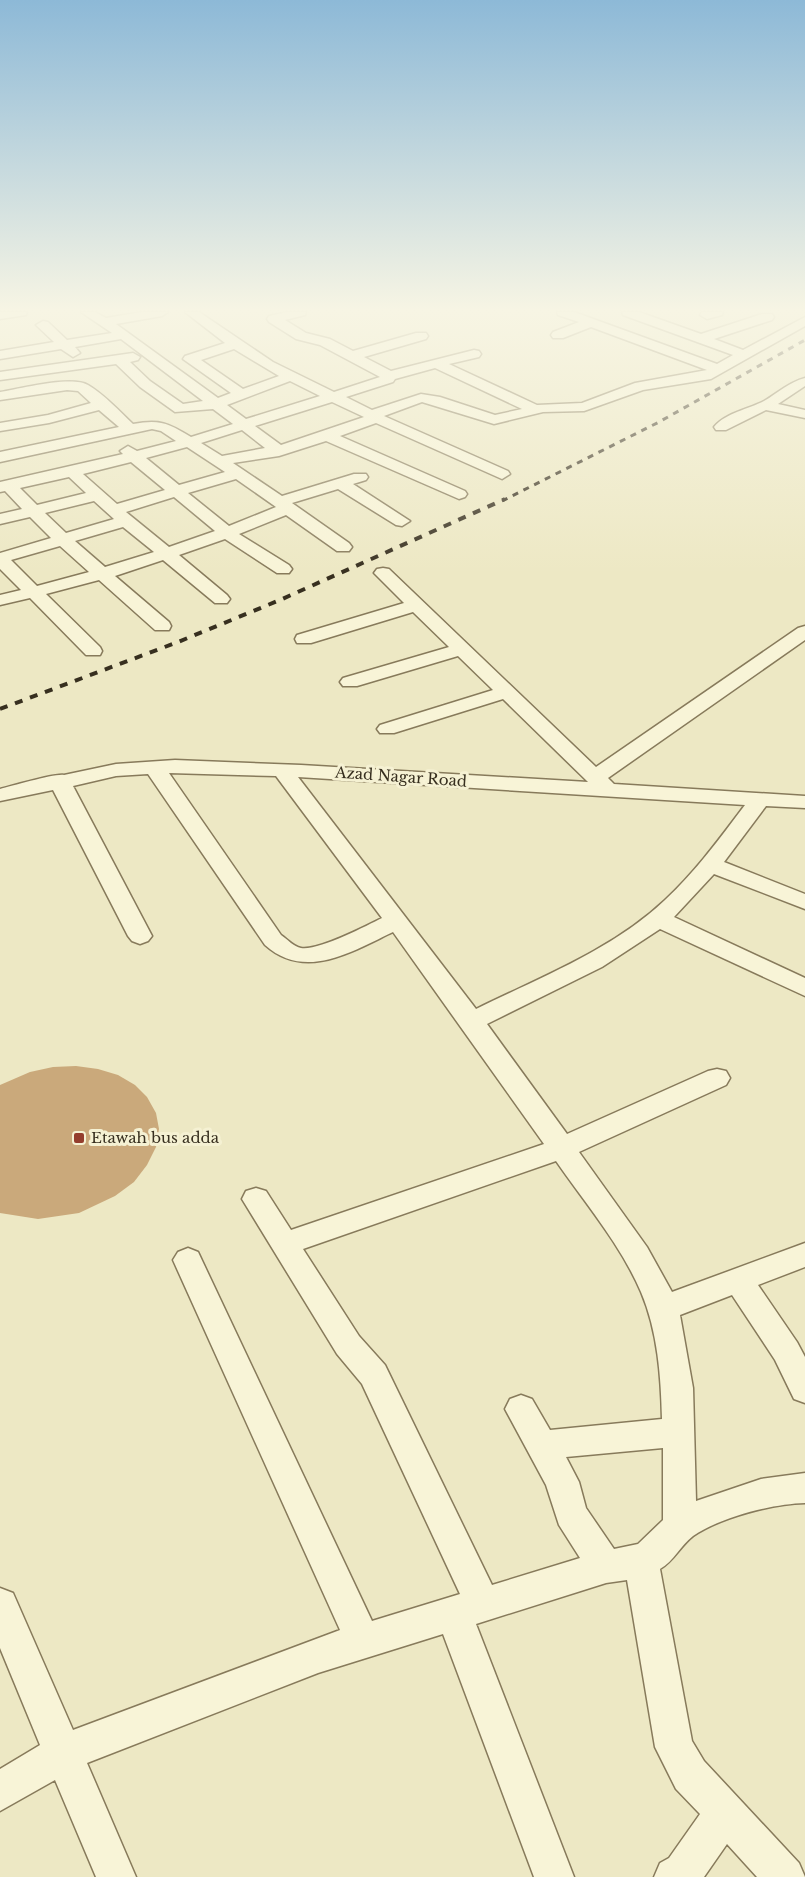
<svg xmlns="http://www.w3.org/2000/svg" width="805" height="1877" font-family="'Libre Baskerville',serif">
  <rect width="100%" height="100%" fill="#ede8c4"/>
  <path fill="#caa97b" d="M 76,1066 L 98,1069 L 118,1075 L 135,1085 L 147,1097 L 156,1113 L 159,1129 L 156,1147 L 147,1165 L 134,1182 L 115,1196 L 79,1213 L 38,1219 L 0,1213 L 0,1085 L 30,1072 L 53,1067 Z"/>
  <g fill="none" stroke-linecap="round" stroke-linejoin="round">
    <g stroke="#877a5b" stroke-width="3">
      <g id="minor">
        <path d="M 0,312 L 27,312 L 26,315 L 0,319 Z"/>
        <path d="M 81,312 L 95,312 L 106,318 L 142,312 L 168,312 L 162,316 L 116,324 L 218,398 L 231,393 L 183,359 L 185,356 L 225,343 L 185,312 L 199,312 L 273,362 L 334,392 L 380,377 L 320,345 L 296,339 L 269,322 L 267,319 L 269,316 L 287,312 L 306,312 L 305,315 L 285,320 L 306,333 L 330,339 L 353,351 L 416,333 L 426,333 L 428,336 L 426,339 L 364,357 L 391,371 L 474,350 L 479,351 L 481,354 L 479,357 L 449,364 L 537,405 L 582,403 L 635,383 L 707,370 L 591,327 L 563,338 L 553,338 L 551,335 L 553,332 L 579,322 L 558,315 L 557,312 L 574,312 L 717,364 L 733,355 L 623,315 L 622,312 L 639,312 L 701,334 L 762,314 L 772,314 L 774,317 L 772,320 L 714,339 L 743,350 L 805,317 L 805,326 L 711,379 L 643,390 L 584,411 L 543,412 L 494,424 L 422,402 L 384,416 L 508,471 L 510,474 L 502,479 L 376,423 L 340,436 L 465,491 L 467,494 L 465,497 L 459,499 L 326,441 L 279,456 L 233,463 L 282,496 L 354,474 L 366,474 L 368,477 L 366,480 L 353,484 L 410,521 L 402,526 L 396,525 L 338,489 L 292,503 L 349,543 L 352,547 L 349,551 L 337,551 L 286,515 L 239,534 L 289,565 L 292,569 L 289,573 L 277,573 L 225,539 L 179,555 L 227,595 L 230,599 L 227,603 L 215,603 L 163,560 L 115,576 L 169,622 L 171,626 L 169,630 L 155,630 L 99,580 L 46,594 L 100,647 L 102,651 L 100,655 L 86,655 L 30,598 L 0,605 L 0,595 L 21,590 L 0,569 L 0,553 L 51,538 L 30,517 L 0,524 L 0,514 L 22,509 L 5,491 L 0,492 L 0,482 L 123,454 L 120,451 L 128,446 L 137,451 L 176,441 L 161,431 L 152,429 L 0,462 L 0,452 L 119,427 L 99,410 L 49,423 L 0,431 L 0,423 L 48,415 L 91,403 L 78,391 L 67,390 L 0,400 L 0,392 C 19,389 72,375 88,385 C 105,395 119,411 133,424 C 160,419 168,423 191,437 L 233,424 L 213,409 L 175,412 L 140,387 L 116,364 L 0,380 L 0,372 L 133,353 L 140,357 L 138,360 L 130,362 L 150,381 L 183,404 L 203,401 L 121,339 L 75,347 L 80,353 L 73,357 L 61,349 L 0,359 L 0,351 L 54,342 L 36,325 L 43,321 L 48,322 L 67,340 L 112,333 ZM 234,349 L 279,376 L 243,389 L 201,360 ZM 435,368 L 522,409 L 495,415 L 440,397 L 421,394 L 372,410 L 346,397 L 393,382 L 395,379 ZM 290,381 L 320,396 L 246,419 L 227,405 ZM 332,402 L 364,417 L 281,445 L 255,426 ZM 242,430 L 265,448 L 222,456 L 201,443 ZM 187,447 L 225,472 L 179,485 L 146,458 ZM 131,462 L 165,490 L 117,504 L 83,474 ZM 69,477 L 86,493 L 37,505 L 20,488 ZM 236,479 L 276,507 L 229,526 L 188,493 ZM 174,497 L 215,531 L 169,547 L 126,512 ZM 94,501 L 114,519 L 66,533 L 45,513 ZM 123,527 L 154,552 L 105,567 L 75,541 ZM 60,546 L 89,572 L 37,586 L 11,560 Z"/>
        <path d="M 702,312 L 723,312 L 722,315 L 707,319 L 700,315 Z"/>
        <path d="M 805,378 L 805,386 L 778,404 L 805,410 L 805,418 L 766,410 L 726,430 L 716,430 L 714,427 C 725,413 749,409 764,401 C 778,393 789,382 805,378 Z"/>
        <path d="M 383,568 L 389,569 L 596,767 L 798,628 L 805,626 L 805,640 L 608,778 L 614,784 L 805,796 L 805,808 L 766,806 L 724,862 L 805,894 L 805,909 L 714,874 L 674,917 L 805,978 L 805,996 L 660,929 L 602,967 L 487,1024 L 567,1134 L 708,1071 L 717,1069 L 726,1071 L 730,1078 L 726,1085 L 579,1152 L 647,1247 L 672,1292 L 805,1243 L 805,1267 L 758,1285 L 797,1342 L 805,1357 L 805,1403 L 794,1399 L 775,1360 L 732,1295 L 680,1315 L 693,1388 L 696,1501 L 761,1479 L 805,1473 L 805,1503 C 772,1504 721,1517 693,1536 C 680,1546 674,1561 660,1569 L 692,1741 L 704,1761 L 799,1863 L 805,1877 L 757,1877 L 727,1844 L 704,1877 L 654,1877 L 660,1863 L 669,1858 L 700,1814 L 676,1789 L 655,1747 L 627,1580 L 606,1583 L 476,1624 L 574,1877 L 534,1877 L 443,1634 L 318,1673 L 87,1763 L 136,1877 L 96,1877 L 55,1780 L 0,1811 L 0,1769 L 40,1745 L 0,1648 L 0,1588 L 13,1593 L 73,1730 L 340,1630 L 173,1260 L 178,1252 L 188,1248 L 198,1252 L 372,1621 L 460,1594 L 362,1384 L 337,1354 L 242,1199 L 246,1191 L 256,1188 L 266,1191 L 291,1230 L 544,1144 L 393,932 C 351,952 305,981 265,945 L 148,774 L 116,776 L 73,786 L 152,936 L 148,941 L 140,944 L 132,941 L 128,936 L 53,790 L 0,801 L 0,789 C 12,786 56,773 64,775 L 116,764 L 175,760 L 301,765 L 588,782 L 503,699 L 394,733 L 380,733 L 377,729 L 380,725 L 493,690 L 458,656 L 357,686 L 343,686 L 340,682 L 343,678 L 449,647 L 413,612 L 311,643 L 297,643 L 295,639 L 297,635 L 404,603 L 374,573 L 377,569 ZM 169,773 L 276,776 L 382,918 C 366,926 318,951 301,948 C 294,947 287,939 281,935 ZM 298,777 L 745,805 C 720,838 696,871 665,900 C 612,950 541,977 476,1009 ZM 556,1161 C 585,1203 621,1245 641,1292 C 658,1332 661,1377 662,1419 L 550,1430 L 532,1399 L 521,1395 L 510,1399 L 505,1409 L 546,1485 L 559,1525 L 580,1558 L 492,1585 L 385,1365 L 359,1336 L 303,1249 ZM 663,1448 L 663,1520 L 638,1544 L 614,1549 L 586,1508 L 579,1482 L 566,1457 Z"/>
      </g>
    </g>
    <use href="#minor" fill="#f8f4d7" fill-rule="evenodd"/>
    <path stroke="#372f1f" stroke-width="3" stroke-dasharray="6 6" stroke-linecap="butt" d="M 502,501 L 659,422 L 805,340"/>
    <path stroke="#372f1f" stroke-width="4" stroke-dasharray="8 8" stroke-linecap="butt" d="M 0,709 L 178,642 L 280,600 L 505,499"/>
  </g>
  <linearGradient id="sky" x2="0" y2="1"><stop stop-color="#8db9d7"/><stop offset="0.54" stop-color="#f7f5e4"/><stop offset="1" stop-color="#f7f5e4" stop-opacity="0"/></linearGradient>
  <rect width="805" height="574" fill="url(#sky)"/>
  <rect fill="#943e2d" stroke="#f5f1d3" stroke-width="2" x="73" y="1132" width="12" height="12" rx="3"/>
  <g text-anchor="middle" stroke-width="6" stroke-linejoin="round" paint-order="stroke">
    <g font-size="15" fill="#372f1f" stroke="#f5f1d3">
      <text transform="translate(401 777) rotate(4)" y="5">Azad Nagar Road</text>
    </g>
    <g font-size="15" fill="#372f1f" stroke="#f5f1d3" text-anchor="start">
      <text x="91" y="1143">Etawah bus adda</text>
    </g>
  </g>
</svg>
